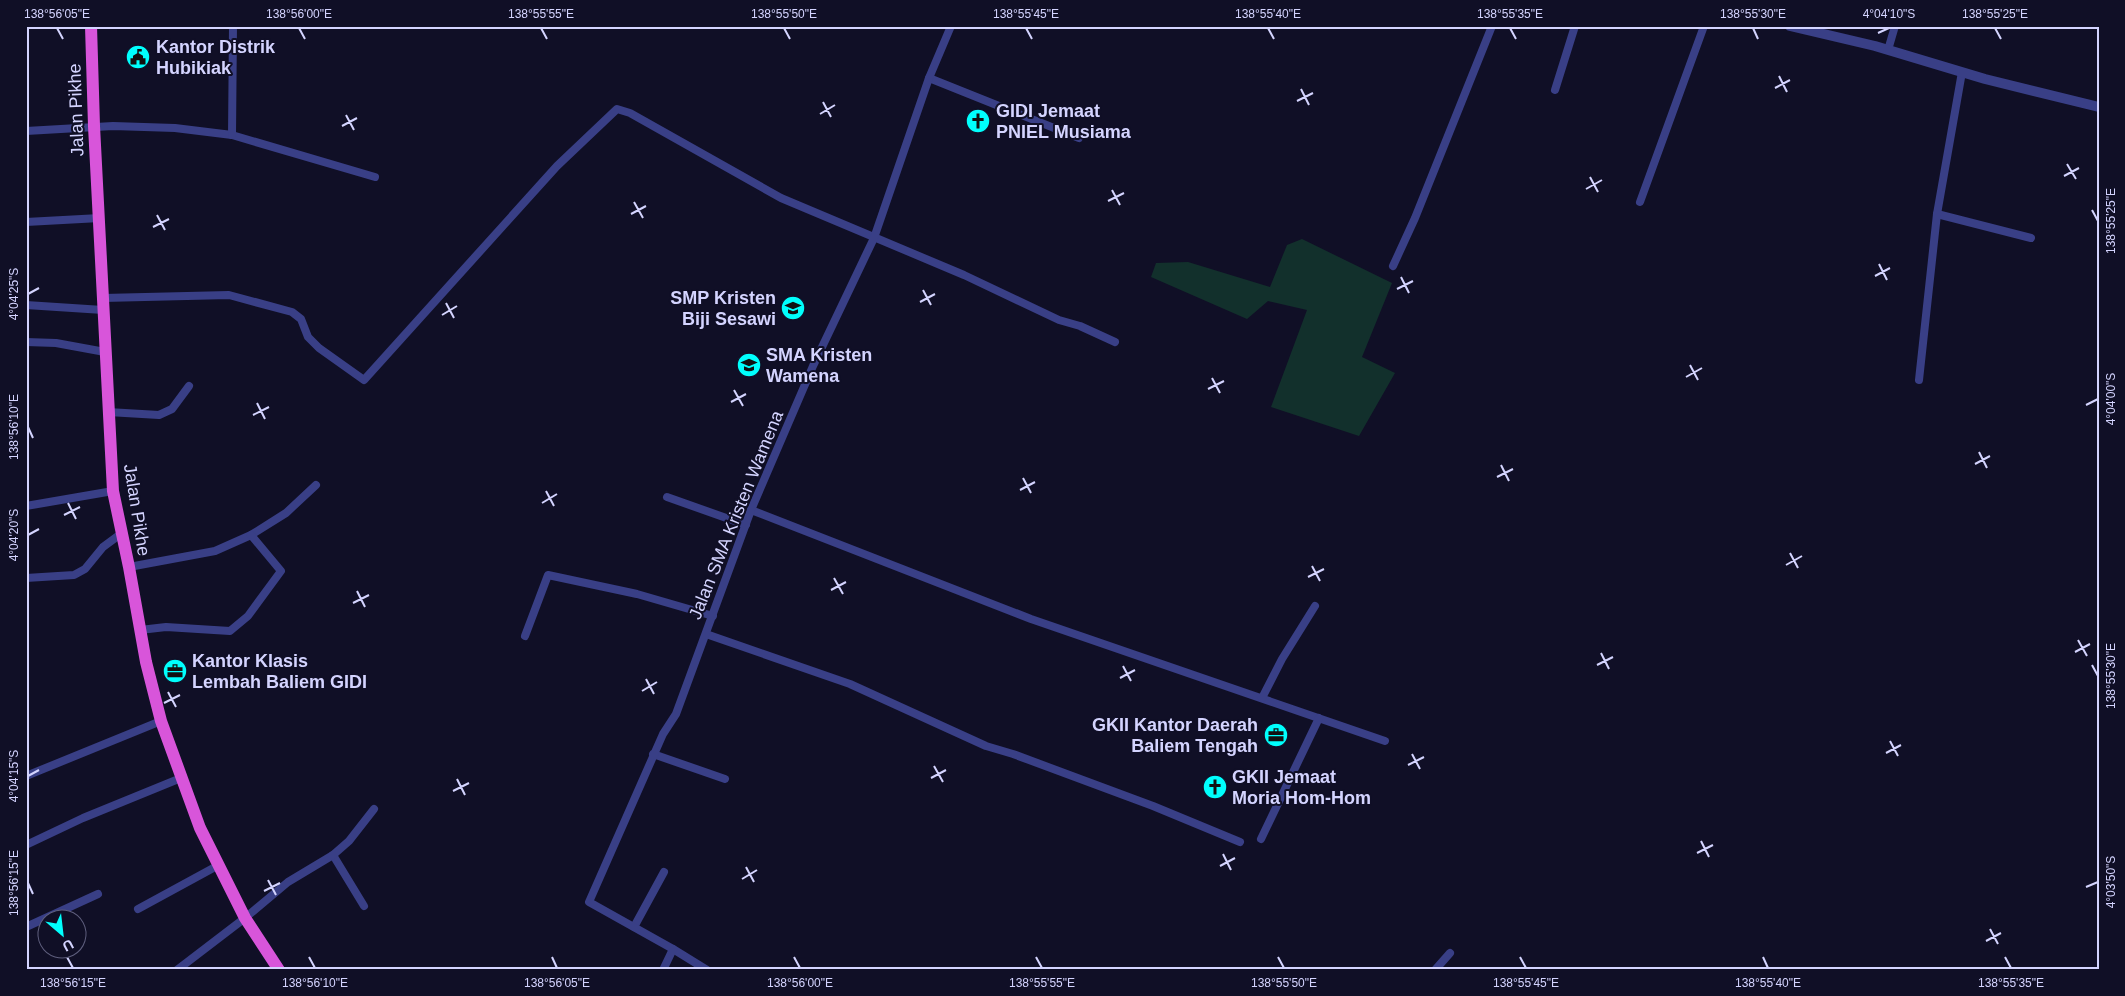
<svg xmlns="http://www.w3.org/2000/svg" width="2125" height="996" font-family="Helvetica,sans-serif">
  <rect width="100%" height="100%" fill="#100f26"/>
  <path fill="#12302c" d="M 1302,239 L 1392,283 L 1362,357 L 1395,373 L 1359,436 L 1271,407 L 1307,310 L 1268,301 L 1247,319 L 1151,277 L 1156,263 L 1188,262 L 1270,287 L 1287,245 Z"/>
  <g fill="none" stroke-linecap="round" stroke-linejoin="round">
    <g stroke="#393f86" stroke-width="8">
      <path d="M 1888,50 L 1895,26"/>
      <path d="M 929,78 L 1079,138"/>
      <path d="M 1555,90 L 1575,26"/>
      <path d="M 26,131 L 113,126 L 175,128 L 232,135 L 375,177"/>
      <path d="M 232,135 L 233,26"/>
      <path d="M 1640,202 L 1704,26"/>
      <path d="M 1937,214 L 2031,238"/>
      <path d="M 26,222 L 100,218"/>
      <path d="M 1393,266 L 1415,218 L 1492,26"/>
      <path d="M 103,298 L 229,295 L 292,312 L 301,319 L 308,337 L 319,348 L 364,380 L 557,166 L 617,109 L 630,113 L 781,198 L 964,275 L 1059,320 L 1080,326 L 1115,342"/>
      <path d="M 26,305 L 103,310"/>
      <path d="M 26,342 L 56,343 L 105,352"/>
      <path d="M 1919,380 L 1937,214 L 1962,72"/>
      <path d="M 108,412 L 159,415 L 172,409 L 189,386"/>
      <path d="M 667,497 L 746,525"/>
      <path d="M 26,506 L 113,491"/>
      <path d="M 751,510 L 1031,619 L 1385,741"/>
      <path d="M 129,567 L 215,551 L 251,535 L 286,513 L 316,485"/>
      <path d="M 26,578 L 74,575 L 85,569 L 103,547 L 122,533"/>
      <path d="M 140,630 L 166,627 L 230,631 L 248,616 L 281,571 L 251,535"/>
      <path d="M 706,634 L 850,684 L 986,746 L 1013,754 L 1153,806 L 1240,842"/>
      <path d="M 525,636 L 548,575 L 637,594 L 713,616"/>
      <path d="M 1262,698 L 1282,659 L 1315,606"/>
      <path d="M 653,754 L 725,779"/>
      <path d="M 26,776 L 161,721"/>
      <path d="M 1261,839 L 1319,718"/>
      <path d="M 26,845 L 83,818 L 181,778"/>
      <path d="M 333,855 L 364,906"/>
      <path d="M 138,909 L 217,866"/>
      <path d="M 26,927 L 98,894"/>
      <path d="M 634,927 L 664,872"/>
      <path d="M 673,949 L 707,970"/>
      <path d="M 177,970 L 245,918 L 288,882 L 333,855 L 349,841 L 374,809"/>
      <path d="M 663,970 L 673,949 L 589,902 L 663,734 L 676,714 L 751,510 L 813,366 L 874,238 L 929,78 L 951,26"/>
      <path d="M 1435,970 L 1450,953"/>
    </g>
    <path stroke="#393f86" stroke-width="10" d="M 1790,26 L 1875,46 L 1985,79 L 2099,107"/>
    <path stroke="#d855da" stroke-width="12" d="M 91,26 L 94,126 L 113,491 L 129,567 L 146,662 L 161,721 L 200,828 L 245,918 L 279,970"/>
  </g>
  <path fill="none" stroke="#d4d4ff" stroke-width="2" d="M 57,28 L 63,39M 299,28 L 305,39M 541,28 L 547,39M 784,28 L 790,39M 1026,28 L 1032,39M 1268,28 L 1274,39M 1510,28 L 1516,39M 1753,28 L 1758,39M 1995,28 L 2001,39M 1878,33 L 1889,28M 1779,76 L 1787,92M 1775,88 L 1790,80M 1301,89 L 1309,105M 1297,101 L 1313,93M 823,102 L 831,117M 820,114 L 835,105M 346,115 L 354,130M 342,126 L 357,118M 2067,164 L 2076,179M 2064,176 L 2079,168M 1590,177 L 1598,192M 1586,189 L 1602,180M 1112,190 L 1120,205M 1108,201 L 1124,193M 634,202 L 643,218M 2092,210 L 2098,221M 631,214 L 646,206M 157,215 L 165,230M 153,227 L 169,219M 1879,264 L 1887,280M 1875,276 L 1890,268M 1401,277 L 1409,293M 1397,289 L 1413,281M 923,290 L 931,305M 28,294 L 39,288M 920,302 L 935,294M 446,303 L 454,318M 442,315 L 457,306M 1690,365 L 1698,380M 1686,377 L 1702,368M 1212,378 L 1220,393M 1208,389 L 1224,381M 734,390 L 743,406M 731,402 L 746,394M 257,403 L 265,419M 2086,405 L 2098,399M 253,415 L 269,407M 28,427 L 33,438M 1979,452 L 1987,468M 1975,464 L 1990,456M 1501,465 L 1509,481M 1497,477 L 1513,469M 1023,478 L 1031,493M 1020,490 L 1035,482M 546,491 L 554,506M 68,503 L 76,519M 542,503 L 557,494M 64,515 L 80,507M 28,535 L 39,529M 1790,553 L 1798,568M 1786,565 L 1802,556M 1312,566 L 1320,581M 1308,577 L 1324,569M 834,578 L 843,594M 831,590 L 846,582M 357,591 L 365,607M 353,603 L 369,595M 2078,640 L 2087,656M 2075,652 L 2090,644M 1601,653 L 1609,669M 1597,665 L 1613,657M 2092,665 L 2098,676M 1123,666 L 1131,681M 1120,678 L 1135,670M 646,679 L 654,694M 642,691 L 657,682M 168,692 L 176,707M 164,703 L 180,695M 1890,741 L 1898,756M 1886,753 L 1901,745M 1412,754 L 1420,769M 1408,765 L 1424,757M 934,766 L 943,782M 28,776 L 39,770M 931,778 L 946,770M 457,779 L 465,795M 453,791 L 469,783M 1701,841 L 1709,857M 1697,853 L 1713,845M 1223,854 L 1231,870M 1220,866 L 1235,858M 746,867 L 754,882M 742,879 L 757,870M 268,880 L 276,895M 28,883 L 33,894M 2086,887 L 2098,882M 264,891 L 280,883M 1990,929 L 1998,944M 1986,941 L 2001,933M 67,957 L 73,968M 309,957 L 315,968M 552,957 L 557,968M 794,957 L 800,968M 1036,957 L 1042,968M 1278,957 L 1284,968M 1520,957 L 1526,968M 1763,957 L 1768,968M 2005,957 L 2011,968"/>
  <defs>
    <g id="civic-disc" transform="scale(1.25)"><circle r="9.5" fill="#00fffd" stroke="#100f26"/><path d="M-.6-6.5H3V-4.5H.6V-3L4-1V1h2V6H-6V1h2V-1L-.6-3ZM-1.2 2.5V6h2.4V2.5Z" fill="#111"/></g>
    <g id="church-disc" transform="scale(1.25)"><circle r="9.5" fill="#00fffd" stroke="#100f26"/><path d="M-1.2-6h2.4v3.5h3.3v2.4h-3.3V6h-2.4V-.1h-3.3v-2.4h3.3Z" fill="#111"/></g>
    <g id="school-disc" transform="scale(1.25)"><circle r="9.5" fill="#00fffd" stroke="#100f26"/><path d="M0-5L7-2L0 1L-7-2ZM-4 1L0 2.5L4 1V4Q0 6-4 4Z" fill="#111"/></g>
    <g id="office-disc" transform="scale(1.25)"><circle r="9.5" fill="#00fffd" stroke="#100f26"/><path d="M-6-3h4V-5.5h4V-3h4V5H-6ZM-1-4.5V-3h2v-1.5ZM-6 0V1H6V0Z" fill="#111"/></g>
  </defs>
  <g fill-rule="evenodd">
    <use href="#civic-disc" x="138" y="57"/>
    <use href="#church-disc" x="978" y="121"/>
    <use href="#school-disc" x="793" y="308"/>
    <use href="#school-disc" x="749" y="365"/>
    <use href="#office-disc" x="175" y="671"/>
    <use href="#office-disc" x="1276" y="735"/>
    <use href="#church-disc" x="1215" y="787"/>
  </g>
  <g text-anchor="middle" stroke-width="4" stroke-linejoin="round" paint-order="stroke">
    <g font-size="18" font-weight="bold" fill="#d4d4ff" stroke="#100f26" text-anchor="start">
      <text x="156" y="53">Kantor Distrik<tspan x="156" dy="21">Hubikiak</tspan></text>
      <text x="996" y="117">GIDI Jemaat<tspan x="996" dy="21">PNIEL Musiama</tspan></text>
      <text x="776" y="304" text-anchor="end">SMP Kristen<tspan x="776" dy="21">Biji Sesawi</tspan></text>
      <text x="766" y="361">SMA Kristen<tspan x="766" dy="21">Wamena</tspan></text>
      <text x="192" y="667">Kantor Klasis<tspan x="192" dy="21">Lembah Baliem GIDI</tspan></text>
      <text x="1258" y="731" text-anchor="end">GKII Kantor Daerah<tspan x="1258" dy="21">Baliem Tengah</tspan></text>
      <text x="1232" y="783">GKII Jemaat<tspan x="1232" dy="21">Moria Hom-Hom</tspan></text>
    </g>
    <g font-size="18" fill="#d4d4ff" stroke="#100f26">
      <text transform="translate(76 110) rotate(-92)" y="6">Jalan Pikhe</text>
      <text transform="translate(137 510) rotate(81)" y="6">Jalan Pikhe</text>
      <text transform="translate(736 515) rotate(-68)" y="6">Jalan SMA Kristen Wamena</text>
    </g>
  </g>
  <rect width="2125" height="996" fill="none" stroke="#100f26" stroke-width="55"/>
  <g transform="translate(62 934) rotate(152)"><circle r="24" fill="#100f26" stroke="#5e5e7d"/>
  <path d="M0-4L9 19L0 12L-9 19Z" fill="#00fffd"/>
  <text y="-8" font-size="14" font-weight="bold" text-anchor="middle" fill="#d4d4ff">U</text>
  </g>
  <rect x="28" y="28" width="2070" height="940" fill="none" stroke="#d4d4ff" stroke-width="2"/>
  <g font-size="12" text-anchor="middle" fill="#d4d4ff">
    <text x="57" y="18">138°56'05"E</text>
    <text x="299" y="18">138°56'00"E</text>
    <text x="541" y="18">138°55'55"E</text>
    <text x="784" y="18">138°55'50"E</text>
    <text x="1026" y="18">138°55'45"E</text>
    <text x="1268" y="18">138°55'40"E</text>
    <text x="1510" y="18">138°55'35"E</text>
    <text x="1753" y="18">138°55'30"E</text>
    <text x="1889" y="18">4°04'10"S</text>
    <text x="1995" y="18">138°55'25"E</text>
    <text transform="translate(2111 221) rotate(-90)" y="4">138°55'25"E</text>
    <text transform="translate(14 294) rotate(-90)" y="4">4°04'25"S</text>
    <text transform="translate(2111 399) rotate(-90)" y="4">4°04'00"S</text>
    <text transform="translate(14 427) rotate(-90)" y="4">138°56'10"E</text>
    <text transform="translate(14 535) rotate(-90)" y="4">4°04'20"S</text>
    <text transform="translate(2111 676) rotate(-90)" y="4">138°55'30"E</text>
    <text transform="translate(14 776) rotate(-90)" y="4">4°04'15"S</text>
    <text transform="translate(2111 882) rotate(-90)" y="4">4°03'50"S</text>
    <text transform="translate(14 883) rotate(-90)" y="4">138°56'15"E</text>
    <text x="73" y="987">138°56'15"E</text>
    <text x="315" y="987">138°56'10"E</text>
    <text x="557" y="987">138°56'05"E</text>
    <text x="800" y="987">138°56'00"E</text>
    <text x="1042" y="987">138°55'55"E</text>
    <text x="1284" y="987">138°55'50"E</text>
    <text x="1526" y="987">138°55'45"E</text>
    <text x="1768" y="987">138°55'40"E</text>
    <text x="2011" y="987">138°55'35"E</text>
  </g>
</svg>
